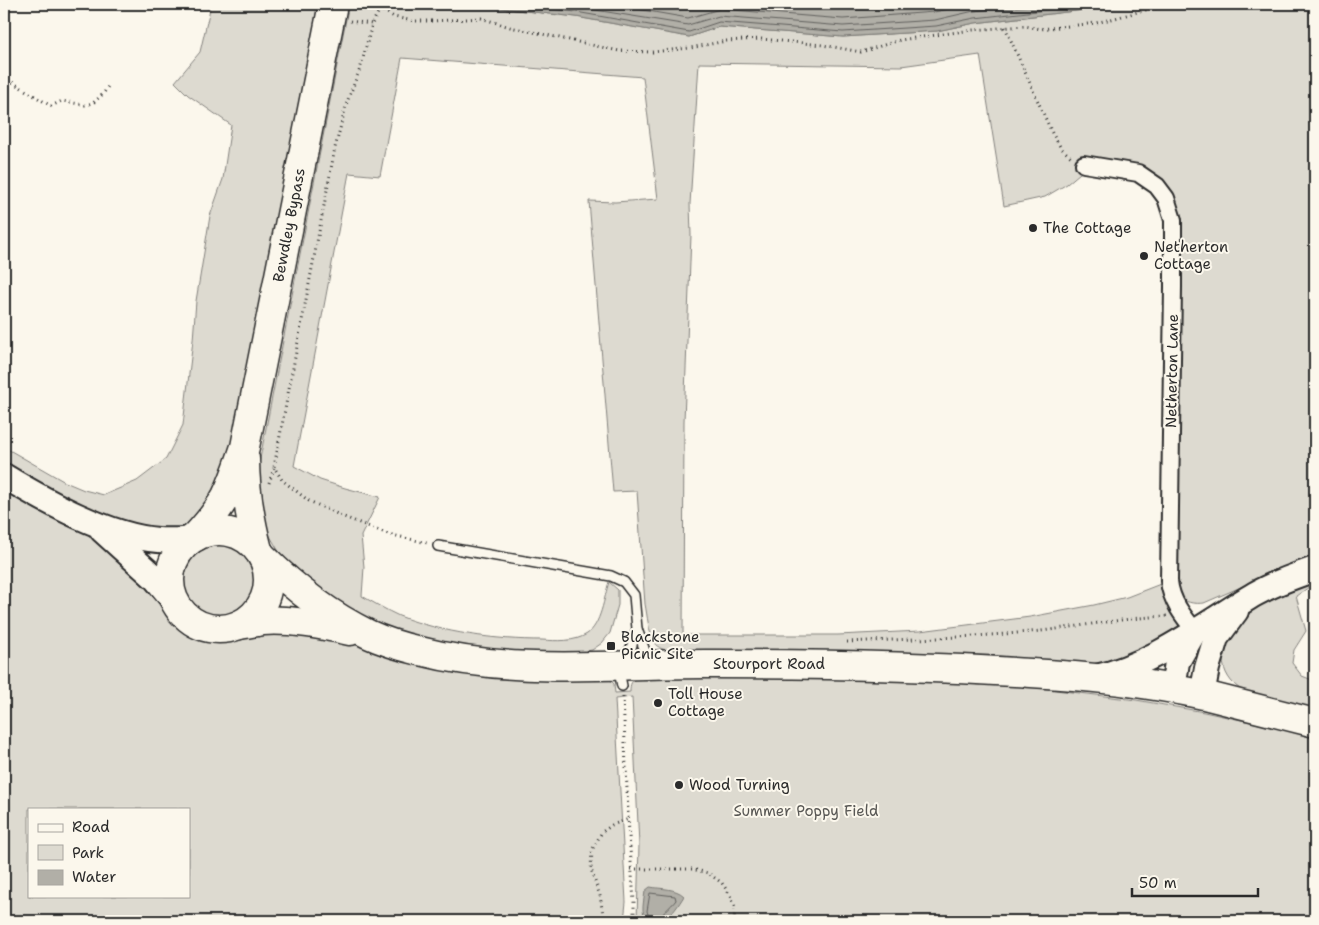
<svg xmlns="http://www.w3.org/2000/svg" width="1319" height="925" font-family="'Shantell Sans',sans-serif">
  <rect width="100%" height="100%" fill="#fbf7ec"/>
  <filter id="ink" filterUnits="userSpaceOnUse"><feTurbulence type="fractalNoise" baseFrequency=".02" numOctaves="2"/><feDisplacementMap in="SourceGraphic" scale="10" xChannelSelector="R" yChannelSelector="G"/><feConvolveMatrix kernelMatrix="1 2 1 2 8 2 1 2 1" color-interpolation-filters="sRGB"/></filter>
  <g filter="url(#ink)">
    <g fill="#dddad0" stroke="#84827e" fill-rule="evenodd">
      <path d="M 194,4 L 318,4 L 230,451 L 216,492 L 186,526 L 181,530 L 150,532 L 70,501 L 4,466 L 4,447 L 65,482 L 84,490 L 104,495 L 137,481 L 166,459 L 183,425 L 193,340 L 196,301 L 210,216 L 223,179 L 231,125 L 188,95 L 175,82 L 200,52 L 210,9 Z"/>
      <path d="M 349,4 L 466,4 L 576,17 L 689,37 L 719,27 L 843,37 L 937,31 L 975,23 L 1100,8 L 1111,4 L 1136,5 L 1140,4 L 1315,4 L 1315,557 L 1273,573 L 1204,603 C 1195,604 1189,603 1181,599 L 1174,613 C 1177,621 1181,627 1177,634 L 1105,665 L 671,652 C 665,650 658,648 654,643 C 649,634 647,614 645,604 L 637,491 L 613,492 L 589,201 L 615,202 L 658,199 L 643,77 L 402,58 L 380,176 L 349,173 L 294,466 L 320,480 L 345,488 L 380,497 L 361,536 L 364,567 L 362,596 C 374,603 386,610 399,616 C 444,633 495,640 542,640 C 557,641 575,642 587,634 C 601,625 604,597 609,582 L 618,590 L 618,605 L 610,633 L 602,643 L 592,650 L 571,654 L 505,652 L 454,646 L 419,639 L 351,614 L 287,562 L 278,550 L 270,536 L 261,512 L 257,474 ZM 980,55 L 1004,206 L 1045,197 L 1067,184 L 1080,173 L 1095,171 L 1146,182 L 1163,199 L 1169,221 L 1163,583 L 1127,597 L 1094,605 L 1030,617 L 920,631 L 838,635 L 683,635 L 684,421 L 691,235 L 690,204 L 699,63 L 901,66 Z"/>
      <path d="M 4,488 L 60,517 L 90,536 L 111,551 L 165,603 L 176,618 L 199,634 L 214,637 L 230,637 L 253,631 L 322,636 L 365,647 L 608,677 L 614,684 L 615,693 L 630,692 C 630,684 631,680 639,677 L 828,676 L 1023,686 L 1136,700 L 1204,712 L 1315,736 L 1315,921 L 637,921 L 639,845 L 632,697 L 615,699 L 626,902 L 624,921 L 4,921 ZM 29,809 L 189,809 L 189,896 L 29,896 Z"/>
      <circle cx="220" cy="580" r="38"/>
      <path d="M 1315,581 L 1315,583 L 1296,596 L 1306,631 L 1294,650 L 1292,663 L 1302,676 L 1315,681 L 1315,712 C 1291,706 1264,702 1242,690 C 1231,684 1223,672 1223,659 C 1223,650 1226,643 1231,635 C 1234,629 1237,623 1241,618 C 1252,604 1297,587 1315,581 Z"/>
    </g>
    <g fill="#b1afa7" stroke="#7b7a75">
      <path d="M 466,4 L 1111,4 L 1100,8 L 975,23 L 937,31 L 843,37 L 719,27 L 689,37 L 576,17 Z"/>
      <path d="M 650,887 C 661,889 676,888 684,896 C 679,904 672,916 663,920 C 658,922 651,921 647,921 C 640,912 644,902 645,891 Z"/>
    </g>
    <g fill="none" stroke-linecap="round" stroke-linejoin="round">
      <g stroke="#61605d" stroke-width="1">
        <path d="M 507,4 L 576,12 L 689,32 L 719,22 L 843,32 L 936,26 L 975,18 L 1098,4"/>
        <path d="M 558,4 L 688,25 L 719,16 L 843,26 L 935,20 L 974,11 L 1042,4"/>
        <path d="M 608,4 L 688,18 L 720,9 L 843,19 L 934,12 L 975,4"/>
        <path d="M 650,921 L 647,911 L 650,893 L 675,896 L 676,900 C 671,907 660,914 659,921"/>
      </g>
      <g stroke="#2b2b2b" stroke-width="12">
        <g id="service">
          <path d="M 438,546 L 611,576 L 624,582 L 634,595 L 637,629 L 631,648 L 618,666 L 622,686"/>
          <path d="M 637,629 L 645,651 L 654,659"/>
        </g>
      </g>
      <g stroke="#2b2b2b" stroke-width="20">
        <path id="minor" d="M 1084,164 L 1138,173 L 1157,186 L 1166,198 L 1173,220 L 1173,287 L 1169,581 C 1171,601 1183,616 1195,631"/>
      </g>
      <g stroke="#2b2b2b" stroke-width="28">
        <g id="secondary">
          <path d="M 4,476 C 47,502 108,536 158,540 C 170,541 181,540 193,539"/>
          <path d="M 102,530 L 155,578 L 175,602"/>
          <path d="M 1096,677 C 1153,665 1206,623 1255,594 C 1274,583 1295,576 1315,569"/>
          <path d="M 1173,689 L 1177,662 L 1194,632"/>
          <path d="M 1202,695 L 1207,668 L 1216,638 L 1236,611"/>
        </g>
      </g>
      <g stroke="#2b2b2b" stroke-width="31">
        <g id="trunk">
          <path d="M 245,459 C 245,490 250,519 258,550"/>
          <circle cx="219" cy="580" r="49"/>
          <path d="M 195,537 C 207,524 218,511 226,496 C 234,480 239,464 245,447 L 333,4"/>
          <path d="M 263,557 C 294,588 329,615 368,634 C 385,642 403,647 420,651 C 516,676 616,663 714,664 C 820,664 925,666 1031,673 C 1087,676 1148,683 1204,695 C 1241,704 1278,714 1315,723"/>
          <path d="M 239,625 C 247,624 255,622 263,621 C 292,619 321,625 350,631"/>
        </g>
      </g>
      <g stroke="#2b2b2b" stroke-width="3" stroke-dasharray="1 4" stroke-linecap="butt">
        <path d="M 376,4 L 380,9 L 394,17 L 413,21 L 434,21 L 481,18 L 510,27 L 619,51 L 652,52 L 690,48 L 726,41 L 761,39 L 823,45 L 861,52 L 900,40 L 972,30 L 1025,26 L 1041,29 L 1096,23 L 1149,9 L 1190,4"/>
        <path d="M 380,9 L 372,24 L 361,66 L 347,102 L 335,148 L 274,467 L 282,480 L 309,501 L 344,517 L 388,534 L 427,543"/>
        <path d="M 4,13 L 10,4"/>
        <path d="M 350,21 L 372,24"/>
        <path d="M 1005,27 L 1052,133 L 1061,148 L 1071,157"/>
        <path d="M 4,77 L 51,106 L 62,101 L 85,105 L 93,103 L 103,94 L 109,85"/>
        <path d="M 269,483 L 274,468"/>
        <path d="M 847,642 C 911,639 977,637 1041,631 C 1083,626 1124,618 1167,616"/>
        <path d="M 623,697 L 629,835 L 634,901 L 634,921"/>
        <path d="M 631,869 L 692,869 L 708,873 L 722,883 L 730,895 L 735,907 L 734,921"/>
        <path d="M 604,921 L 600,896 L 591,869 L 592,850 L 602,832 L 612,825 L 629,819"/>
      </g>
      <use href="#service" stroke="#fbf7ec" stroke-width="9"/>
      <use href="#minor" stroke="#fbf7ec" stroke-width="16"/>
      <use href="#secondary" stroke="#fbf7ec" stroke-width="24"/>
      <use href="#trunk" stroke="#fbf7ec" stroke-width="28"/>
    </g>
  </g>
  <g fill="#2b2b2b" stroke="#fbf7ec" stroke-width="2">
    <circle cx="1033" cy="228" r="5"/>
    <circle cx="1144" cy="256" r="5"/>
    <rect x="606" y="641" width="10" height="10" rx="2.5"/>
    <circle cx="658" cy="703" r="5"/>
    <circle cx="679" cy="785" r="5"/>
  </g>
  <g text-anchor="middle" stroke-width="4" stroke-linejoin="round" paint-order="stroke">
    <g font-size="15" fill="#2b2b2b" stroke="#fbf7ec">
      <text transform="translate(289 225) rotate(-79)" y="5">Bewdley Bypass</text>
      <text transform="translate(1172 371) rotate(-89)" y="5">Netherton Lane</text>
      <text x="769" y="669">Stourport Road</text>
    </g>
    <g font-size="15" fill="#2b2b2b" stroke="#fbf7ec" text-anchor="start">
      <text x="1043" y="233">The Cottage</text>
      <text x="1154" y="252">Netherton<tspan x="1154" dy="17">Cottage</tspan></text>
      <text x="621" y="642">Blackstone<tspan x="621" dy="17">Picnic Site</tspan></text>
      <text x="668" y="699">Toll House<tspan x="668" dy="17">Cottage</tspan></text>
      <text x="689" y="790">Wood Turning</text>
    </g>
    <g font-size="15" fill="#585754" stroke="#fbf7ec">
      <text x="806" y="816">Summer Poppy Field</text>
    </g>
  </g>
  <rect width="1319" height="925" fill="none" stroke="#fbf7ec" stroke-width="20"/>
  <rect x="10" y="10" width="1299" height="905" fill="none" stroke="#2b2b2b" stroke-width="2" filter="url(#ink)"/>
  <rect x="28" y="808" width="162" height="90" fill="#fbf7ec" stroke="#a8a59f"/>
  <rect x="38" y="824" width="25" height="8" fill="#fbf7ec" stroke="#a8a59f"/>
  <text x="72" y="832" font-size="15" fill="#2b2b2b">Road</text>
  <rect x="38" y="845" width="25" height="15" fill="#dddad0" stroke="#a8a59f"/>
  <text x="72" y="858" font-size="15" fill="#2b2b2b">Park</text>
  <rect x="38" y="870" width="25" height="15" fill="#b1afa7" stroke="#a8a59f"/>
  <text x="72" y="882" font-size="15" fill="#2b2b2b">Water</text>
  <path d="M1132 888v8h126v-8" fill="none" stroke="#2b2b2b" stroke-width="2.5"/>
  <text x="1139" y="888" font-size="15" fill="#2b2b2b" stroke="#fbf7ec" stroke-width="4" paint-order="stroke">50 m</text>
</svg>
